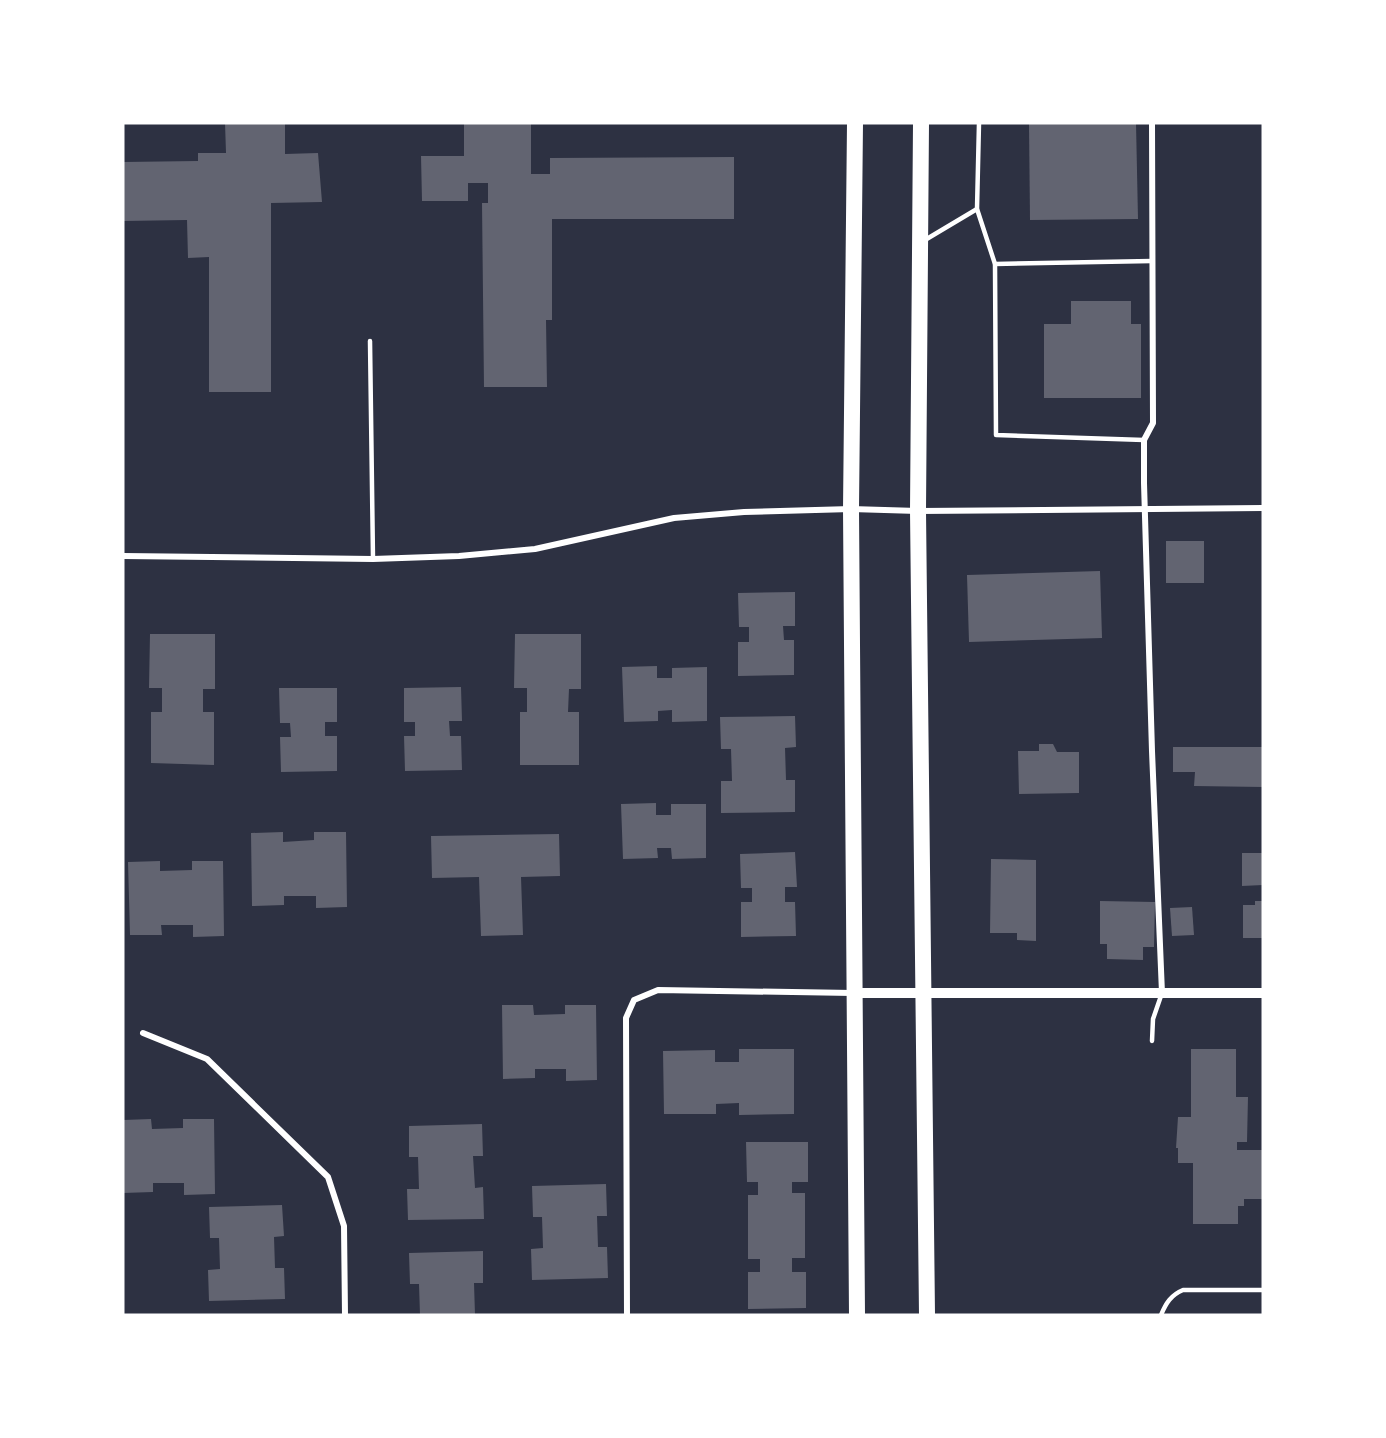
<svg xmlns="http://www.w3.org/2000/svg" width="1386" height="1438" font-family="'Golos Text',sans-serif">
  <rect width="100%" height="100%" fill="#2d3142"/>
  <g fill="#626471">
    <path d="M 225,123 L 285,123 L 285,154 L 318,153 L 322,202 L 271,203 L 271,392 L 209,392 L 209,257 L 188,258 L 187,220 L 123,221 L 123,162 L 198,161 L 198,153 L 226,153 Z"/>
    <path d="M 464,123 L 531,123 L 531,174 L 550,174 L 550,158 L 734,157 L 734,219 L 552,219 L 552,320 L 546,320 L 547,387 L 484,387 L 482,203 L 488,203 L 488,183 L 468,183 L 468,201 L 422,201 L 421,156 L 464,156 Z"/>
    <path d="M 1029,123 L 1136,123 L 1138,219 L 1030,220 Z"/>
    <path d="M 1071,301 L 1131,301 L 1131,324 L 1141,324 L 1141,398 L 1044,398 L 1044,324 L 1071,324 Z"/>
    <rect x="1166" y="541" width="38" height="42"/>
    <path d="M 1100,571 L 1102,638 L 969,642 L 967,575 Z"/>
    <path d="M 795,592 L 795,626 L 783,626 L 784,640 L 794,640 L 794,675 L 738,676 L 738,642 L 749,642 L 749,627 L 739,627 L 738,593 Z"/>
    <path d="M 150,634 L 215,634 L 215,689 L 203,689 L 203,712 L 214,712 L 214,765 L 151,763 L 151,712 L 162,712 L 162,688 L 149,688 Z"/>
    <path d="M 515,634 L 581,634 L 581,689 L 569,689 L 568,712 L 579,712 L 579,765 L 520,765 L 520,712 L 527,712 L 527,688 L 514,688 Z"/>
    <path d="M 657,666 L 657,678 L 672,678 L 672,668 L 707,667 L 707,721 L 672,722 L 672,710 L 658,711 L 658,721 L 624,722 L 622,667 Z"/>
    <path d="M 461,687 L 462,721 L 449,721 L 450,736 L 461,736 L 462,770 L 405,771 L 404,736 L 415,736 L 415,722 L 404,722 L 404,688 Z"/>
    <path d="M 279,688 L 337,688 L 337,722 L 325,722 L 325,736 L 337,736 L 337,771 L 281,772 L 280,737 L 291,737 L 290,723 L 280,723 Z"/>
    <path d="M 795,716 L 796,747 L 785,748 L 786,780 L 795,780 L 795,812 L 721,813 L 721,781 L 732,781 L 731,749 L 721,749 L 720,717 Z"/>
    <path d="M 1039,744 L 1053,744 L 1057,752 L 1079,752 L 1079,793 L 1019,794 L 1018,751 L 1039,751 Z"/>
    <path d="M 1173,747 L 1263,747 L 1263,787 L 1194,786 L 1195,772 L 1173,772 Z"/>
    <path d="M 656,803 L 656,815 L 671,815 L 671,804 L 706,804 L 706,858 L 672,859 L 671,848 L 657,848 L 658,858 L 623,859 L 621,804 Z"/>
    <path d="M 283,832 L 283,842 L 314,840 L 314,832 L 346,832 L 347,907 L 316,908 L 316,896 L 284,896 L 284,905 L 252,906 L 251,833 Z"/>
    <path d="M 559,834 L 560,876 L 521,877 L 523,935 L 481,936 L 479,877 L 432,878 L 431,836 Z"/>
    <path d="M 795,852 L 797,887 L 785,887 L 785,902 L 795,902 L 796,936 L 741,937 L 741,902 L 752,902 L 752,888 L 741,888 L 740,854 Z"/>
    <path d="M 1242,853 L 1263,853 L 1263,885 L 1242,886 Z"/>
    <path d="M 991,859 L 1036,860 L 1036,941 L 1017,940 L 1017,933 L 990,933 Z"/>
    <path d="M 160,861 L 160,871 L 192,870 L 192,861 L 223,861 L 224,936 L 193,937 L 193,925 L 161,925 L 162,935 L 130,935 L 128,862 Z"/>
    <path d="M 1100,901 L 1155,902 L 1154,947 L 1143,947 L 1143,960 L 1107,959 L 1107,944 L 1100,944 Z"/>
    <path d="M 1255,901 L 1263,901 L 1263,938 L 1243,938 L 1243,905 L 1255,905 Z"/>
    <path d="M 1192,907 L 1194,935 L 1172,936 L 1170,908 Z"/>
    <path d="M 502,1005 L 533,1005 L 534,1015 L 565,1014 L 565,1005 L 596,1005 L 597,1080 L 566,1081 L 566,1069 L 535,1069 L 535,1078 L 503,1079 Z"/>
    <path d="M 739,1049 L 794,1049 L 794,1114 L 739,1115 L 739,1103 L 716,1104 L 716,1114 L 664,1114 L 663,1051 L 715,1050 L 715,1062 L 739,1062 Z"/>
    <path d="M 1191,1049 L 1236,1049 L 1236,1097 L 1248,1097 L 1247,1142 L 1237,1142 L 1237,1150 L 1263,1150 L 1263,1199 L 1244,1199 L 1244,1206 L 1238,1206 L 1238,1224 L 1193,1224 L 1193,1163 L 1178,1163 L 1178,1148 L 1176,1148 L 1178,1117 L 1191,1117 Z"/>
    <path d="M 151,1119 L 152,1129 L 183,1128 L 183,1119 L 214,1119 L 215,1194 L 184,1195 L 184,1183 L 153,1183 L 153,1192 L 123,1193 L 123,1120 Z"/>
    <path d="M 482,1124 L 483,1156 L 473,1156 L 475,1188 L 483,1187 L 484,1219 L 408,1220 L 407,1189 L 419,1189 L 418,1157 L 409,1157 L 409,1126 Z"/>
    <path d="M 746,1142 L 808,1142 L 808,1182 L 792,1182 L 792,1193 L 805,1193 L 805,1258 L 792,1258 L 792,1272 L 806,1272 L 806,1308 L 748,1309 L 748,1272 L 760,1272 L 760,1259 L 748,1259 L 748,1195 L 758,1195 L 758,1182 L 747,1182 Z"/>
    <path d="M 606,1184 L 607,1216 L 597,1216 L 598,1247 L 607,1247 L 608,1278 L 532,1280 L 531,1249 L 543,1248 L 542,1217 L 533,1217 L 532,1186 Z"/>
    <path d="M 282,1205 L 284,1236 L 274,1237 L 275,1268 L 284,1268 L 285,1299 L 209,1301 L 208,1270 L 220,1269 L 219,1238 L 210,1238 L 209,1207 Z"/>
    <path d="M 483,1251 L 483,1283 L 474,1283 L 475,1315 L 420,1315 L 419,1284 L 410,1284 L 409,1253 Z"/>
  </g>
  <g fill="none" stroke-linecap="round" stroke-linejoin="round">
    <g stroke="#fff" stroke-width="4.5">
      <path d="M 979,123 L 977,209 L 995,264 L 996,435 L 1144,440"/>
      <path d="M 925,240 L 977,209"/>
      <path d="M 995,264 L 1152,261"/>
      <path d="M 370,341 L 373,559"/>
      <path d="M 1152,1041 L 1153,1019 L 1162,993"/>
      <path d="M 1161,1315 C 1166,1303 1171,1295 1183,1290 L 1263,1290"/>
    </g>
    <g stroke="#fff" stroke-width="6">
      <path d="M 1152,123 L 1153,423 L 1144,440 L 1144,483 L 1152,751 L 1162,993"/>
      <path d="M 123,556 L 373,559 L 459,556 L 535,549 L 674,518 L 744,512 L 851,509 L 918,511 L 1263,508"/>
      <path d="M 143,1033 L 207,1059 L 328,1177 L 344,1226 L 345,1315"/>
      <path d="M 627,1315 L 626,1018 L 634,1000 L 658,990 L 853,993"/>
    </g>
    <path stroke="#fff" stroke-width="10" d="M 853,993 L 1263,993"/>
    <g stroke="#fff" stroke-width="16">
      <path d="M 855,123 L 851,509 L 857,1315"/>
      <path d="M 921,123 L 918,511 L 927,1315"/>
    </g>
  </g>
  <rect width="1386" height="1438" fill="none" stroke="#ffffff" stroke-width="249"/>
</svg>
